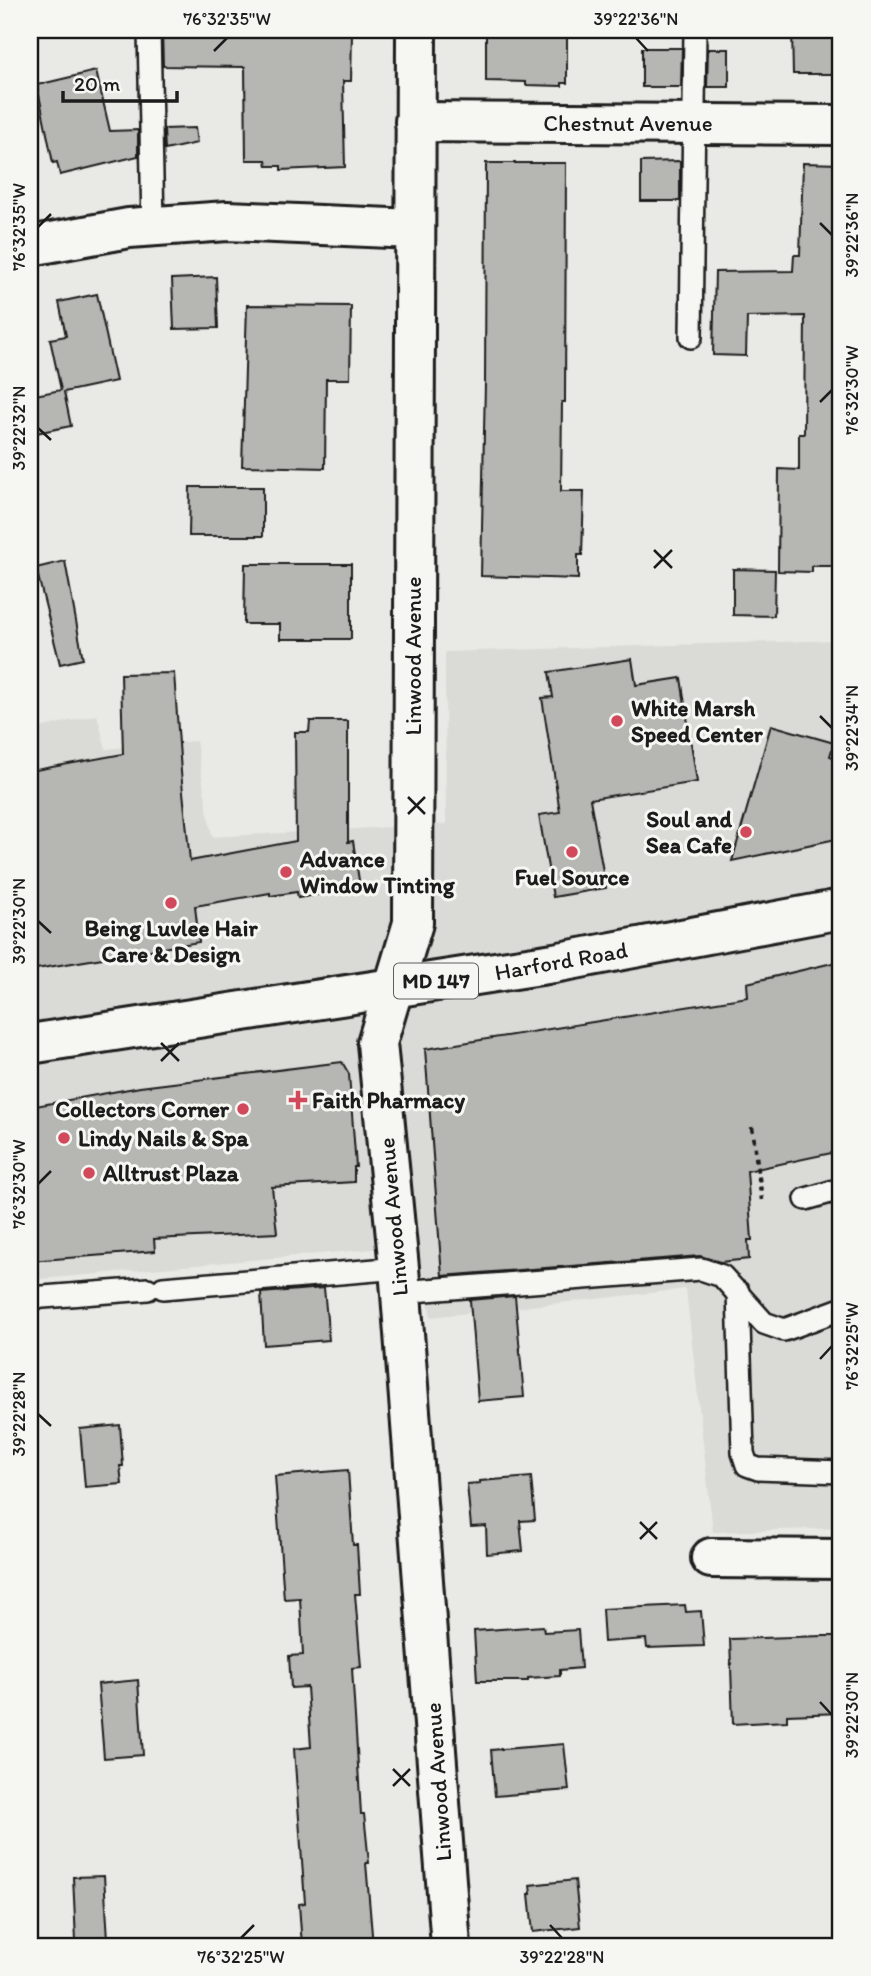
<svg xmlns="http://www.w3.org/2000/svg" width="871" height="1976" font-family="Itim,sans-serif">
  <rect width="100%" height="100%" fill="#e9e9e5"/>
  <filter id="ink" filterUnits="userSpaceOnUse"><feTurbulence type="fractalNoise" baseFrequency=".0143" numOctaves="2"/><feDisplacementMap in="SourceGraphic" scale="14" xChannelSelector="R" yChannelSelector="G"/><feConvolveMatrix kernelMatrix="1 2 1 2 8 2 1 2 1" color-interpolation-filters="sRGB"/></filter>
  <g filter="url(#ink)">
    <path fill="#dadad6" d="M 841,640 L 841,1528 L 713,1532 L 686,1289 L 431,1317 L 417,1245 L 30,1280 L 30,730 L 97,715 L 106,749 L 196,741 L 212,837 L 446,824 L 445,652 Z"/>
    <g fill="#b6b6b3" stroke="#1c1c1c" stroke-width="2">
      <path d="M 792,30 L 841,30 L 841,74 L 793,74 Z"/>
      <path d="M 162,31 L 352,34 L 351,81 L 343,81 L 345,167 L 281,170 L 281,166 L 267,166 L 266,160 L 246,160 L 245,67 L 163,66 Z"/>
      <path d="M 486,32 L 567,33 L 567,83 L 562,83 L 562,86 L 526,85 L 526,82 L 486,81 Z"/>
      <path d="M 642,48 L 682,48 L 681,87 L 642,87 Z"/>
      <path d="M 708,49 L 729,49 L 729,87 L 707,87 Z"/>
      <path d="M 96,71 L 110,131 L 138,130 L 138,156 L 60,175 L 57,162 L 53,163 L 37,85 Z"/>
      <path d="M 195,128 L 197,143 L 165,150 L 164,129 Z"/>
      <path d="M 680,161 L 680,201 L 641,201 L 641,162 Z"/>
      <path d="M 486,163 L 566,163 L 565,402 L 562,402 L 561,491 L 584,491 L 582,555 L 578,555 L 578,579 L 481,576 L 485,383 Z"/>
      <path d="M 803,163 L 841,164 L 841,559 L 837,559 L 837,566 L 812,566 L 812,572 L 778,571 L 779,469 L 799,470 L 799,434 L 804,434 L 805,316 L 747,317 L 746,356 L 713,355 L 715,272 L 793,271 L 794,255 L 800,255 Z"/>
      <path d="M 216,277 L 218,328 L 174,329 L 172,279 Z"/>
      <path d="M 97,294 L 116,381 L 64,392 L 71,426 L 36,433 L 30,396 L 61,390 L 50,339 L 66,336 L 59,302 Z"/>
      <path d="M 247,305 L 351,306 L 350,379 L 326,379 L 325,468 L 242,466 Z"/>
      <path d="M 190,487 L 263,487 L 263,536 L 189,536 Z"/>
      <path d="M 65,561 L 83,659 L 60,664 L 36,568 Z"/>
      <path d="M 245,564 L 351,564 L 351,639 L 280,639 L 280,624 L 244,624 Z"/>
      <path d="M 733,569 L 775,570 L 774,616 L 733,615 Z"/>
      <path d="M 632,659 L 636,685 L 681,678 L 697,782 L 590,799 L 606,888 L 553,897 L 539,815 L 560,812 L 542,698 L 553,697 L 549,672 Z"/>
      <path d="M 174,673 L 181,772 L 190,861 L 296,841 L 295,732 L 309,732 L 310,721 L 348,721 L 348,842 L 353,841 L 360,887 L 298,898 L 297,892 L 270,896 L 270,893 L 195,906 L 199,942 L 30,970 L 30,771 L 123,754 L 121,674 Z"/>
      <path d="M 771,725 L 834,743 L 830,756 L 841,760 L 841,838 L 732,861 Z"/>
      <path d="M 841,961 L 841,1151 L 747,1171 L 752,1240 L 748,1240 L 749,1259 L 720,1262 L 700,1256 L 442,1276 L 425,1049 L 748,997 L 747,983 Z"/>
      <path d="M 342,1062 L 349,1074 L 356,1167 L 354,1167 L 354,1182 L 272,1187 L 277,1233 L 154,1239 L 155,1251 L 30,1261 L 30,1107 L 140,1087 Z"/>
      <path d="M 324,1288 L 329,1340 L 264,1345 L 261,1293 Z"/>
      <path d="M 515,1296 L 524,1397 L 478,1401 L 470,1300 Z"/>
      <path d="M 120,1425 L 123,1466 L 120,1466 L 122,1484 L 85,1487 L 80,1429 Z"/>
      <path d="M 348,1470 L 353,1545 L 357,1545 L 360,1594 L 355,1594 L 361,1667 L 352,1668 L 361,1814 L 364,1814 L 369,1863 L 366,1863 L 373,1946 L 302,1946 L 299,1904 L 305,1903 L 294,1749 L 311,1747 L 307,1687 L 291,1688 L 289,1656 L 303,1655 L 300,1598 L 284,1599 L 275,1476 Z"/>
      <path d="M 531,1477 L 535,1520 L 520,1521 L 523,1551 L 487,1554 L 486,1526 L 471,1527 L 467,1484 L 480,1483 L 480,1481 Z"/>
      <path d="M 685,1605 L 686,1612 L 701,1611 L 704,1646 L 647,1648 L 646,1639 L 604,1642 L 602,1609 Z"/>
      <path d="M 543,1626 L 544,1632 L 578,1630 L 581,1668 L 560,1670 L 560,1676 L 528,1678 L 528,1681 L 477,1681 L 474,1631 Z"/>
      <path d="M 823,1636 L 841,1636 L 841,1713 L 787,1715 L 787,1721 L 733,1724 L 730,1639 Z"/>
      <path d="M 138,1680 L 143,1755 L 104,1758 L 98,1684 Z"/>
      <path d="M 564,1744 L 569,1790 L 495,1796 L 491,1750 Z"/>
      <path d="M 104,1876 L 108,1939 L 76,1941 L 73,1877 Z"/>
      <path d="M 575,1880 L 580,1927 L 533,1932 L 529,1894 L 531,1894 L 530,1885 Z"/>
    </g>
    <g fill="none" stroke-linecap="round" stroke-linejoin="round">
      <g stroke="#1c1c1c" stroke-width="26">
        <g id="lane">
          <path d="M 149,30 L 153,226"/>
          <path d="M 691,337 L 695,30"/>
          <path d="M 806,1199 L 841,1189"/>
          <path d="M 163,1288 L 399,1268"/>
          <path d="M 400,1292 L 701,1269 L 722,1276 L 764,1323 L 784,1330 L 841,1309"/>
          <path d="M 738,1292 L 743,1453 L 747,1465 L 758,1469 L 841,1472"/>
          <path d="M 30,1298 L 148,1289"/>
        </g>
      </g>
      <g stroke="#1c1c1c" stroke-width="44">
        <g id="street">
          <path d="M 416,30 L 413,923 L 377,1043 L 399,1268 L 451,1946"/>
          <path d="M 415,122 L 841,125"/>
          <path d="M 30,246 L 129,228 L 227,221 L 414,229"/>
          <path d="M 711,1558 L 841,1559"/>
        </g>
      </g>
      <g stroke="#1c1c1c" stroke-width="44">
        <path id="primary" d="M 30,1044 L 554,963 L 841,909"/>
      </g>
      <path stroke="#1c1c1c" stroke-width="4.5" stroke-dasharray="5 5" stroke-linecap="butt" d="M 752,1127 L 762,1200"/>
      <use href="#lane" stroke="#f6f6f2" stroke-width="21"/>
      <use href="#street" stroke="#f6f6f2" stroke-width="38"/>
      <use href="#primary" stroke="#f6f6f2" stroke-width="38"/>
    </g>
  </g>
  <path fill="none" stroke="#1c1c1c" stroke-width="2.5" d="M 636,38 L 648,51M 214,51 L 227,38M 820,223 L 832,235M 38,227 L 51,214M 820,402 L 832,390M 38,428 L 51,440M 654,550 L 672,568M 654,568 L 672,550M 820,716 L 832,728M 408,797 L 425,814M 408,814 L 425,797M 38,921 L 51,933M 161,1043 L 179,1061M 161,1061 L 179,1043M 38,1184 L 51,1171M 820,1359 L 832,1346M 38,1414 L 51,1426M 640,1522 L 657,1539M 640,1539 L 657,1522M 820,1702 L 832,1715M 393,1769 L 410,1786M 393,1786 L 410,1769M 550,1925 L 562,1938M 241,1938 L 254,1925"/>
  <g fill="#d1495b" stroke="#f6f6f2" stroke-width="2.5">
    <circle cx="617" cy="721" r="7"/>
    <circle cx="746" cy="832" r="7"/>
    <circle cx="572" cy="852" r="7"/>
    <circle cx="286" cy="872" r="7"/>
    <circle cx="171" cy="903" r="7"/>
    <path d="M294.5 1089.5h7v7h7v7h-7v7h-7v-7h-7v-7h7z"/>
    <circle cx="243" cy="1109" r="7"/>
    <circle cx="64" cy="1138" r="7"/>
    <circle cx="89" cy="1173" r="7"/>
  </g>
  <g text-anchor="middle" stroke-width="6" stroke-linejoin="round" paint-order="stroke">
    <rect fill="#f6f6f2" stroke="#5d5d5c" stroke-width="2" x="394" y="963.5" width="84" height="35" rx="5"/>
    <g font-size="21" font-weight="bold" fill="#1c1c1c">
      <text x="436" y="988">MD 147</text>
    </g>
    <g font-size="23" fill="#1c1c1c" stroke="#f6f6f2">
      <text x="628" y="131">Chestnut Avenue</text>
      <text transform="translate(413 656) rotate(-90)" y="8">Linwood Avenue</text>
      <text transform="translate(561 961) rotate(-10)" y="8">Harford Road</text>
      <text transform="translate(393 1217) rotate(-95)" y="8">Linwood Avenue</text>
      <text transform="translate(438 1782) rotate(-94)" y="8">Linwood Avenue</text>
    </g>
    <g font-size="23" font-weight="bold" fill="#1c1c1c" stroke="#f6f6f2" text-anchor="start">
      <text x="631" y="716">White Marsh<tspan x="631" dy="26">Speed Center</tspan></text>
      <text x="732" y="827" text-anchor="end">Soul and<tspan x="732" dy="26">Sea Cafe</tspan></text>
      <text x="300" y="867">Advance<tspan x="300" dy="26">Window Tinting</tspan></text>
      <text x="572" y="885" text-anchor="middle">Fuel Source</text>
      <text x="171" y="936" text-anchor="middle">Being Luvlee Hair<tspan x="171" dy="26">Care &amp; Design</tspan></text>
      <text x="312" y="1108">Faith Pharmacy</text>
      <text x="229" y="1117" text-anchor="end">Collectors Corner</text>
      <text x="78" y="1146">Lindy Nails &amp; Spa</text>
      <text x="103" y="1181">Alltrust Plaza</text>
    </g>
  </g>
  <rect width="871" height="1976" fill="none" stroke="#f6f6f2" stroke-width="77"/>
  <path d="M63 91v10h114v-10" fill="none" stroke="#1c1c1c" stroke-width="3.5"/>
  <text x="74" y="91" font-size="21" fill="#1c1c1c" stroke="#f6f6f2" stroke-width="5" paint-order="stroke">20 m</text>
  <rect x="38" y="38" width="794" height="1900" fill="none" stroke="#1c1c1c" stroke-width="2.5"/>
  <g font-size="18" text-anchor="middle" fill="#1c1c1c">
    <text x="227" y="25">76°32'35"W</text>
    <text x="636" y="25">39°22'36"N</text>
    <text transform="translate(19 227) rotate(-90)" y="6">76°32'35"W</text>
    <text transform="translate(852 235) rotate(-90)" y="6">39°22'36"N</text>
    <text transform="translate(852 390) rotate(-90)" y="6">76°32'30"W</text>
    <text transform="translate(19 428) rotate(-90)" y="6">39°22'32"N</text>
    <text transform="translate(852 728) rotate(-90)" y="6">39°22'34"N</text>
    <text transform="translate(19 921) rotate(-90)" y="6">39°22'30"N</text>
    <text transform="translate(19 1184) rotate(-90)" y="6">76°32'30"W</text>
    <text transform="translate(852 1346) rotate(-90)" y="6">76°32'25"W</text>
    <text transform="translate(19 1414) rotate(-90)" y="6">39°22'28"N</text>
    <text transform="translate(852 1715) rotate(-90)" y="6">39°22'30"N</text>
    <text x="241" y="1963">76°32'25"W</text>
    <text x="562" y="1963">39°22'28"N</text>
  </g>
</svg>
